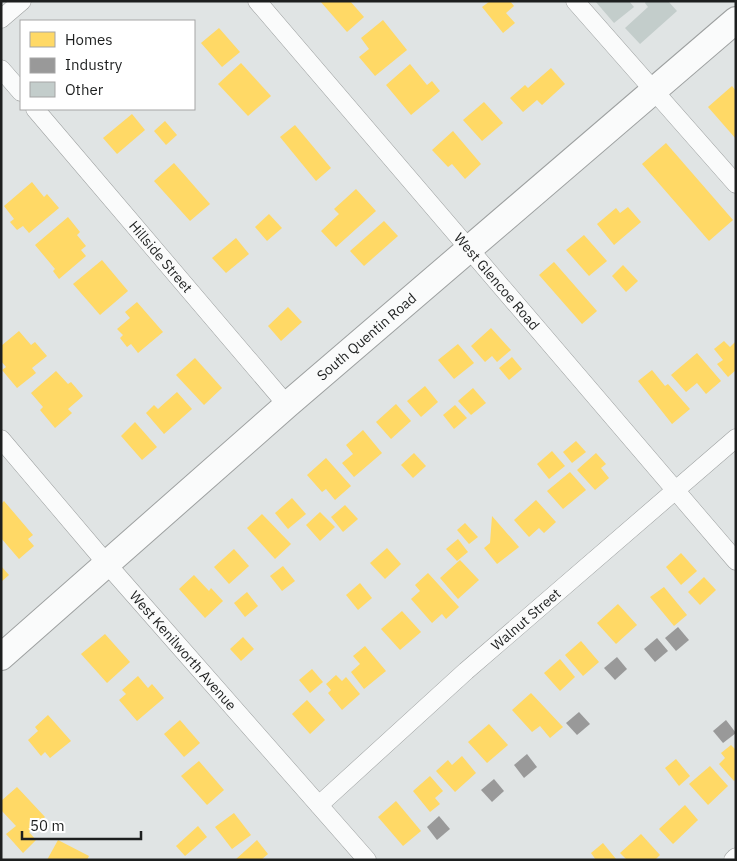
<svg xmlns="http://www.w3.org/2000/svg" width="737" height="861" font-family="'IBM Plex Sans',sans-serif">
  <rect width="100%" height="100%" fill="#e0e4e4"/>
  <g fill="#ffd966">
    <path d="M 320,1 L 350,1 L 364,17 L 347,32 Z"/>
    <path d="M 490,1 L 510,1 L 514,6 L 506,13 L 515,23 L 503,33 L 482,7 Z"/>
    <path d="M 383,20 L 407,50 L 375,76 L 359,57 L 369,49 L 361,38 Z"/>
    <path d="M 219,28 L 240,52 L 222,67 L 201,43 Z"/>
    <path d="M 241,63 L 271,96 L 248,116 L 218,84 Z"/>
    <path d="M 410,64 L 427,85 L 432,81 L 440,91 L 411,115 L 386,85 Z"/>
    <path d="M 551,68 L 565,84 L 542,105 L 537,100 L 523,112 L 510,98 L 525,85 L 528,88 Z"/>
    <path d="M 732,86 L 736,91 L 736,139 L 708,107 Z"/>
    <path d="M 484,102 L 503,123 L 482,141 L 463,120 Z"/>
    <path d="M 132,114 L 145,130 L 117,154 L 103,138 Z"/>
    <path d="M 165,121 L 177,135 L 166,145 L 154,131 Z"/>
    <path d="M 295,125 L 331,168 L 316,181 L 280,137 Z"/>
    <path d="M 453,131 L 481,164 L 465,179 L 452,164 L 448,167 L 432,150 Z"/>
    <path d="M 666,143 L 733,220 L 709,241 L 642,164 Z"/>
    <path d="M 174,163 L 210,204 L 190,221 L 154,181 Z"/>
    <path d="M 32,182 L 44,197 L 47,194 L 59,208 L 29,233 L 23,226 L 17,230 L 10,222 L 14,219 L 4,206 Z"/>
    <path d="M 356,189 L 376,211 L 336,247 L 321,231 L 339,214 L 334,209 Z"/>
    <path d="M 628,207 L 641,222 L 614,245 L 597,224 L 616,208 L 620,213 Z"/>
    <path d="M 269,214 L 282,228 L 267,241 L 255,227 Z"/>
    <path d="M 68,217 L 80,232 L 77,235 L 86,246 L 81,250 L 86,256 L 59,279 L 53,271 L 55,269 L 35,245 Z"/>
    <path d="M 384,221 L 398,236 L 364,266 L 350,251 Z"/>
    <path d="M 584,235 L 607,261 L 589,276 L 566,250 Z"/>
    <path d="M 236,238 L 249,254 L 226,273 L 212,258 Z"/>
    <path d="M 102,260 L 128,291 L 100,315 L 73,284 Z"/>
    <path d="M 554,262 L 597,311 L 582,324 L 539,275 Z"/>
    <path d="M 623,265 L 638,281 L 626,292 L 612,276 Z"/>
    <path d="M 137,302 L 163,332 L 138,353 L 131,344 L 127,347 L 120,338 L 123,335 L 117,329 L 130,318 L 125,312 Z"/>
    <path d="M 288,307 L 302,322 L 281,341 L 268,326 Z"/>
    <path d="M 491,328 L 511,350 L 497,362 L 492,356 L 485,362 L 471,346 Z"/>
    <path d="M 19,331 L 31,345 L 35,342 L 47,356 L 32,368 L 36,373 L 17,388 L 2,370 L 6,367 L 1,361 L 1,346 Z"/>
    <path d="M 724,341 L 730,347 L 736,341 L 736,370 L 728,377 L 717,364 L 723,360 L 714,349 Z"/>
    <path d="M 458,344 L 474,363 L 454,379 L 438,360 Z"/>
    <path d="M 697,353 L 721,381 L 706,394 L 697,383 L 686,392 L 671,375 Z"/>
    <path d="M 512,357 L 522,369 L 509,380 L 499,368 Z"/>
    <path d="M 195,358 L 222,388 L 204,405 L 176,375 Z"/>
    <path d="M 652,370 L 665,386 L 668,384 L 690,409 L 672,424 L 638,381 Z"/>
    <path d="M 56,371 L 68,384 L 71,382 L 83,396 L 68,409 L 72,413 L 55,428 L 40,410 L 43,407 L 31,393 Z"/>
    <path d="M 425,386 L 438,402 L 421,417 L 407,401 Z"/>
    <path d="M 473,388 L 486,403 L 471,415 L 458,401 Z"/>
    <path d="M 177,392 L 192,409 L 164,434 L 146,413 L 154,405 L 158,409 Z"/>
    <path d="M 396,404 L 411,421 L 391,439 L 376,422 Z"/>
    <path d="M 455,405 L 467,418 L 454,429 L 443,415 Z"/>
    <path d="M 135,422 L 157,447 L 142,460 L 121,436 Z"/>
    <path d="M 363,430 L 382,453 L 354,477 L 342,463 L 353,454 L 346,445 Z"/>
    <path d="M 576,441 L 586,452 L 572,463 L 563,452 Z"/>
    <path d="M 552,451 L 565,466 L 549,479 L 537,464 Z"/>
    <path d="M 414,453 L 426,466 L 413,478 L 401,465 Z"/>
    <path d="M 596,453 L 606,464 L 601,468 L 609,478 L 595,490 L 577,470 Z"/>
    <path d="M 326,458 L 351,486 L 335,500 L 326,489 L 322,492 L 307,475 Z"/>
    <path d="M 570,472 L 586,490 L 563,509 L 547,491 Z"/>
    <path d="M 292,498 L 306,514 L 288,529 L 275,513 Z"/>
    <path d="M 536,500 L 556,522 L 544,533 L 539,528 L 529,537 L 514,520 Z"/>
    <path d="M 4,501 L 33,535 L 28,539 L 34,546 L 19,559 L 1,538 L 1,504 Z"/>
    <path d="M 345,505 L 358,519 L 343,532 L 331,517 Z"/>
    <path d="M 320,512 L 335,527 L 320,541 L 306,525 Z"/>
    <path d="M 262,514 L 291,544 L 275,559 L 247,528 Z"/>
    <path d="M 492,516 L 519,547 L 497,564 L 484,548 L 490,543 Z"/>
    <path d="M 465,523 L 478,537 L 469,544 L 457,530 Z"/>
    <path d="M 458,539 L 468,552 L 457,561 L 446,549 Z"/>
    <path d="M 387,548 L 401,564 L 385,579 L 370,563 Z"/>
    <path d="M 234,549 L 249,566 L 229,584 L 214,567 Z"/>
    <path d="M 681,553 L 697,571 L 681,585 L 666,567 Z"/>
    <path d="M 460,560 L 479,580 L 458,599 L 440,578 Z"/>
    <path d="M 1,566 L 9,575 L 1,582 Z"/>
    <path d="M 283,566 L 295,581 L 282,591 L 270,576 Z"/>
    <path d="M 428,573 L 459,607 L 446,619 L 442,614 L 432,623 L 411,599 L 420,591 L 415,585 Z"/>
    <path d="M 194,575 L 209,591 L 211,588 L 223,601 L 205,618 L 179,589 Z"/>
    <path d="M 704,577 L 716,590 L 700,605 L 688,592 Z"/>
    <path d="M 360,583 L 372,598 L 358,610 L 346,595 Z"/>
    <path d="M 664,587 L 687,615 L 674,626 L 650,597 Z"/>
    <path d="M 247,592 L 258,606 L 245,617 L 234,603 Z"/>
    <path d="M 618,604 L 637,625 L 616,644 L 597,623 Z"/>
    <path d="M 402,611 L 421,632 L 400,650 L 381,629 Z"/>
    <path d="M 105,634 L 130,662 L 107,683 L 81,654 Z"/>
    <path d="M 243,637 L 254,649 L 241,661 L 230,649 Z"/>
    <path d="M 581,641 L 599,662 L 583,676 L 565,655 Z"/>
    <path d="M 365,646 L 386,671 L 364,689 L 351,672 L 360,664 L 353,656 Z"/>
    <path d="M 560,659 L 575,677 L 560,691 L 544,673 Z"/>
    <path d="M 312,669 L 323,682 L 310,693 L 299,680 Z"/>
    <path d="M 336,675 L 342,681 L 346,677 L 360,694 L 342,710 L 328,693 L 331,690 L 326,684 Z"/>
    <path d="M 138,676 L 148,688 L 152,684 L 164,698 L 137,721 L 119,700 L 126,694 L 122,690 Z"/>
    <path d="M 531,693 L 563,727 L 550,738 L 540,726 L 532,732 L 512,710 Z"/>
    <path d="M 307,700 L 325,720 L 310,734 L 292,714 Z"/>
    <path d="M 48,715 L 71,741 L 50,758 L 45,752 L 41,756 L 28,740 L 38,731 L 35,727 Z"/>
    <path d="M 180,720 L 200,743 L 184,757 L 164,734 Z"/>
    <path d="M 489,724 L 508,745 L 487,763 L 468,742 Z"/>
    <path d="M 731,745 L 736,750 L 736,779 L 734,781 L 719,764 L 725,758 L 721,753 Z"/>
    <path d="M 462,756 L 476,773 L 455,792 L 436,771 L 448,760 L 452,765 Z"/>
    <path d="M 676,759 L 690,776 L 679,786 L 665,768 Z"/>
    <path d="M 199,761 L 224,790 L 207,805 L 181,776 Z"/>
    <path d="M 710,766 L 728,786 L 708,805 L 689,784 Z"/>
    <path d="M 430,776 L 443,791 L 435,798 L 440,804 L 430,812 L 413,791 Z"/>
    <path d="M 17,787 L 45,817 L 29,832 L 36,840 L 23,853 L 6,834 L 16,826 L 1,810 L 1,801 Z"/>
    <path d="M 396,801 L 421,831 L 403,846 L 378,817 Z"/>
    <path d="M 685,805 L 698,820 L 673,844 L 659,829 Z"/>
    <path d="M 234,813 L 251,835 L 232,849 L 215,827 Z"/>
    <path d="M 198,826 L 207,837 L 185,856 L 176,846 Z"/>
    <path d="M 641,834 L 660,855 L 655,860 L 627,860 L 620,853 Z"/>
    <path d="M 58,840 L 89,856 L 87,860 L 47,860 Z"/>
    <path d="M 257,840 L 268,854 L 261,860 L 235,860 Z"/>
    <path d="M 603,843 L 616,859 L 615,860 L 596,860 L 591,853 Z"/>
  </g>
  <g fill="#999">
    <path d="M 678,627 L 689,640 L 676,651 L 665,638 Z"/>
    <path d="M 657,638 L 668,651 L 655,662 L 644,649 Z"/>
    <path d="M 617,657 L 627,669 L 615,680 L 604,668 Z"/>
    <path d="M 579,712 L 590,724 L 577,735 L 566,723 Z"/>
    <path d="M 726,720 L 736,733 L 723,743 L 713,731 Z"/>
    <path d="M 527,754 L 537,767 L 524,778 L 514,765 Z"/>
    <path d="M 494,779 L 504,791 L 492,802 L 481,790 Z"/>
    <path d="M 439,816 L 450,829 L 437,840 L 427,827 Z"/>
  </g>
  <g fill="#c3cdcb">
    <path d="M 595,1 L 629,1 L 634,7 L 614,23 Z"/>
    <path d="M 646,1 L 668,1 L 677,11 L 640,44 L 625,28 L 648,7 L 645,3 Z"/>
  </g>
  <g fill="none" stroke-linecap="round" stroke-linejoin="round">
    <g stroke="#9da0a0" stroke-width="19">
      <g id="minor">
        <path id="s1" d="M 257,1 L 736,561"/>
        <path d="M 575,1 L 736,184"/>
        <path d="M 1,19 L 22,1"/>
        <path d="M 1,69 L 21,92"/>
        <path id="s2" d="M 35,109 L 287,405"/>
        <path id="s3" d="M 1,439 L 107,564 L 367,860"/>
        <path id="s4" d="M 319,805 L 466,671 L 736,438"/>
        <path d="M 733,860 L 736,857"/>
      </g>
    </g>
    <g stroke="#9da0a0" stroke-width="28">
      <g id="secondary">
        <path id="s5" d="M 1,657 L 287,405 L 736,20"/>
      </g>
    </g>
    <use href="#minor" stroke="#fafbfb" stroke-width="18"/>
    <use href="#secondary" stroke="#fafbfb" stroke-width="26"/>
  </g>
  <g text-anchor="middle" stroke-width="5" stroke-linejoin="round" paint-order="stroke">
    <g font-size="14" fill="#1d1f1f" stroke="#fff">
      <text dy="5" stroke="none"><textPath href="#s2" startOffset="194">Hillside Street</textPath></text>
      <text dy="5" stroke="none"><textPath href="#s1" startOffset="369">West Glencoe Road</textPath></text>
      <text dy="5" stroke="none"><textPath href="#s5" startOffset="486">South Quentin Road</textPath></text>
      <text dy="5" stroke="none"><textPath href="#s4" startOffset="278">Walnut Street</textPath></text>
      <text dy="5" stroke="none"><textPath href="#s3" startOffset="279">West Kenilworth Avenue</textPath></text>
    </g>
  </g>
  <rect width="737" height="861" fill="none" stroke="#1d1f1f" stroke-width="5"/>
  <rect x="20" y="20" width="175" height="90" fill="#ffffff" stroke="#a5a5a5"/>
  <rect x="30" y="32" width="25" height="15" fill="#ffd966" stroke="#a5a5a5"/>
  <text x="65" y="45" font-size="15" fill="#1d1f1f">Homes</text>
  <rect x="30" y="58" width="25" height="15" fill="#999999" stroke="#a5a5a5"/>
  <text x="65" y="70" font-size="15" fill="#1d1f1f">Industry</text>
  <rect x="30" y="82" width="25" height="15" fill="#c3cdcb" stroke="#a5a5a5"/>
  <text x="65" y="95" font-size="15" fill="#1d1f1f">Other</text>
  <path d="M22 831v8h119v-8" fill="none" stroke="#1d1f1f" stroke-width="2.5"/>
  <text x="30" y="831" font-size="15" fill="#1d1f1f" stroke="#ffffff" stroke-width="4" paint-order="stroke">50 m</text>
</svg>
